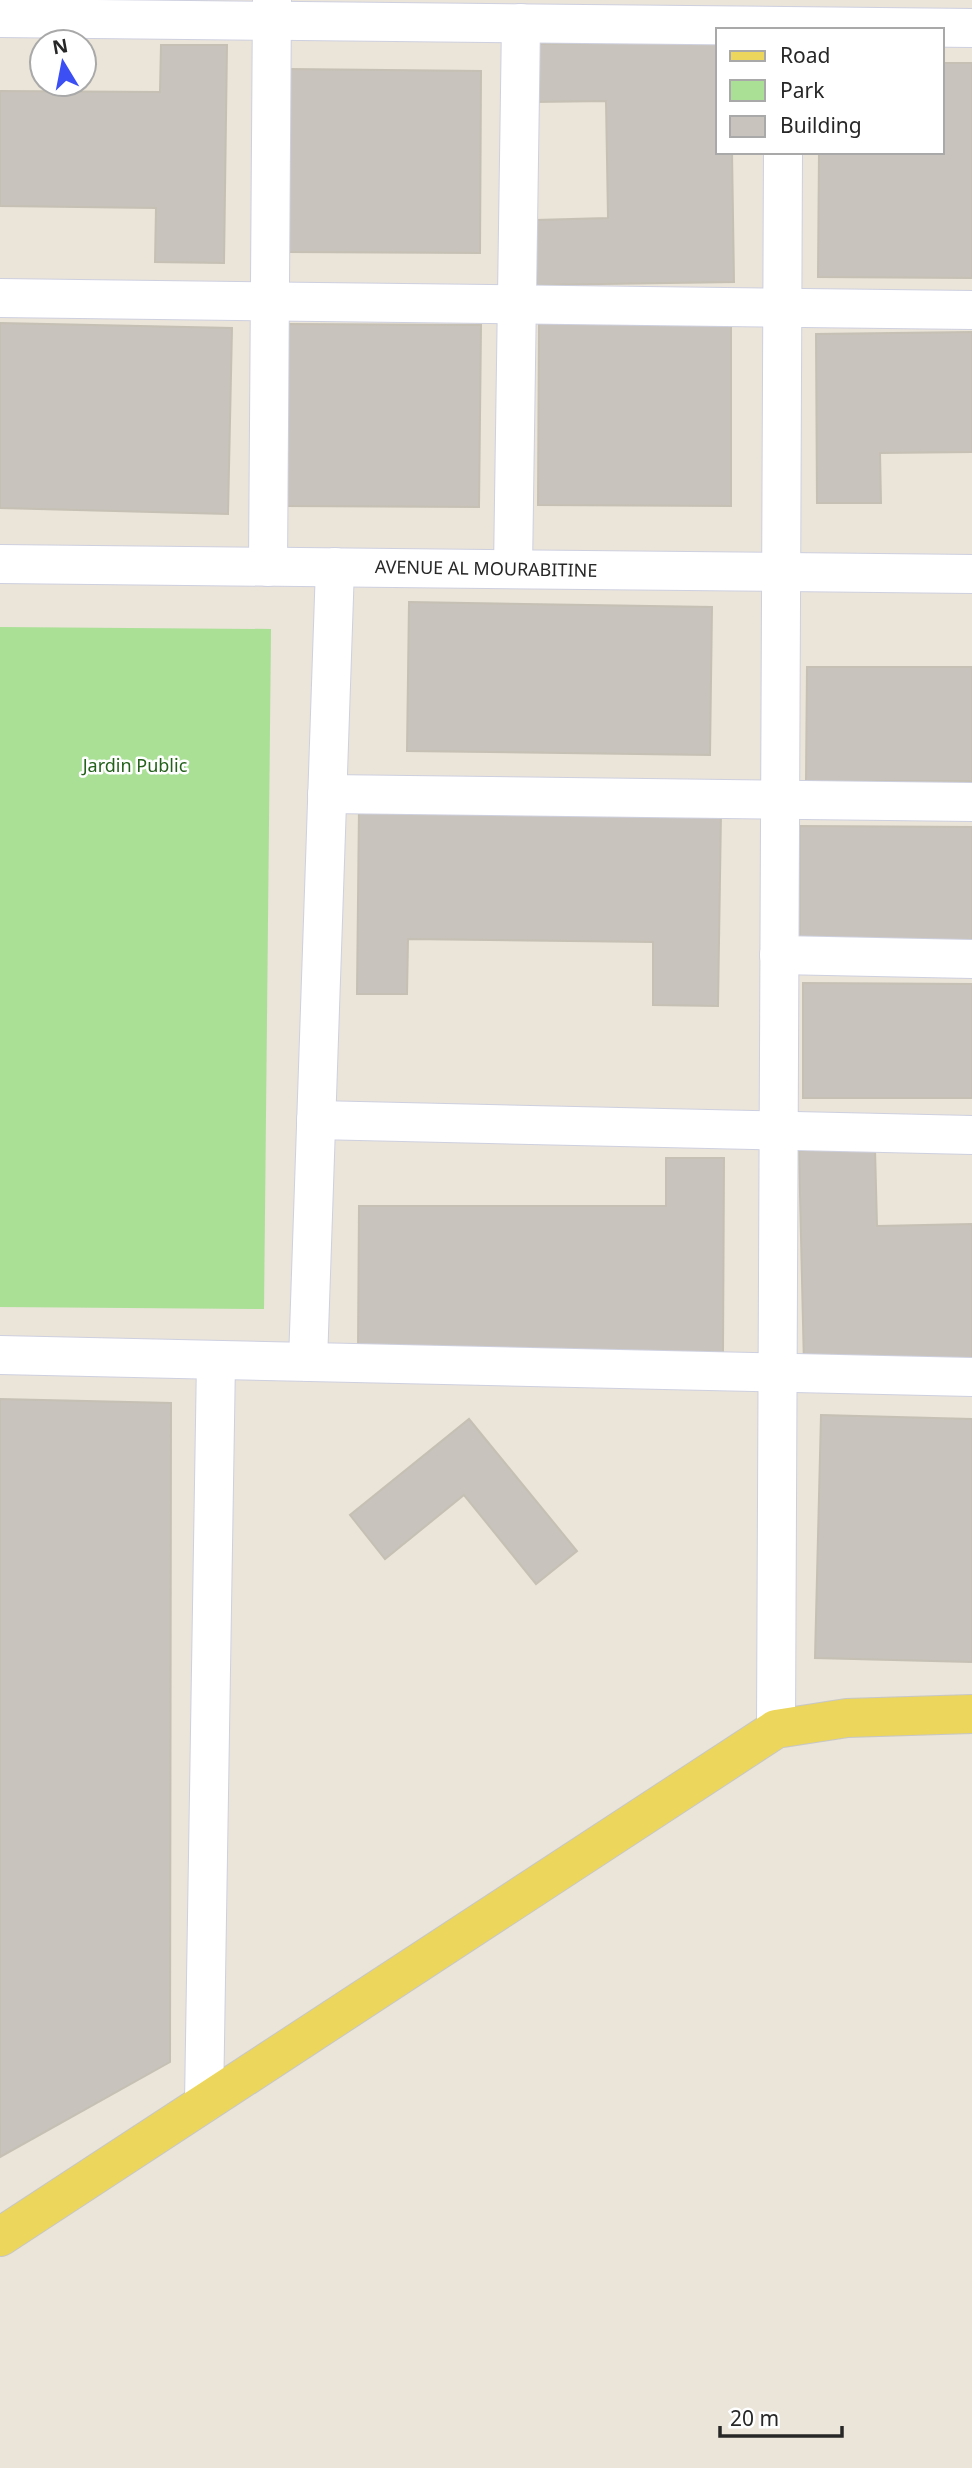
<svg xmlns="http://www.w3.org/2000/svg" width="972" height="2468" font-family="'Noto Sans',sans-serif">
  <rect width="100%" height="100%" fill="#eae4d9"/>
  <path fill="#a9e096" d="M 0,627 L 271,629 L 264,1309 L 0,1307 Z"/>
  <g fill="#c8c3bc" stroke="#c5c0b3" stroke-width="2">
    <path d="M 718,41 L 718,152 L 732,152 L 734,282 L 537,285 L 536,220 L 608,218 L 606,101 L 534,102 L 532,44 Z"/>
    <path d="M 161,45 L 227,45 L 224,263 L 155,262 L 156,208 L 0,206 L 0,91 L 160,92 Z"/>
    <path d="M 942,63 L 972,63 L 972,278 L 818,277 L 819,152 L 942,152 Z"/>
    <path d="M 289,69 L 481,71 L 480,253 L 288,252 Z"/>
    <path d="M 0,323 L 232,328 L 228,514 L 0,508 Z"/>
    <path d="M 539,323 L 731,324 L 731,506 L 538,505 Z"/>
    <path d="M 289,324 L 481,325 L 479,507 L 287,506 Z"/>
    <path d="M 972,332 L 972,452 L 880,453 L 881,503 L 817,503 L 816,334 Z"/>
    <path d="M 409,602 L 712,607 L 710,755 L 407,751 Z"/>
    <path d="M 807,667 L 972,667 L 972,781 L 806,781 Z"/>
    <path d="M 359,808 L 721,812 L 718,1006 L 653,1005 L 653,942 L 408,939 L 407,994 L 357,994 Z"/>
    <path d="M 800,826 L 972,827 L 972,941 L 800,941 Z"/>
    <path d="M 803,983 L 972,984 L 972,1098 L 803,1098 Z"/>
    <path d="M 875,1149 L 877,1226 L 972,1224 L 972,1362 L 804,1366 L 799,1151 Z"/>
    <path d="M 666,1158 L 724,1158 L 723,1352 L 358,1351 L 359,1206 L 666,1206 Z"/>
    <path d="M 0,1399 L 171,1403 L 170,2062 L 0,2157 Z"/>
    <path d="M 821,1415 L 972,1419 L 972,1662 L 815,1658 Z"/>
    <path d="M 469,1419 L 577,1551 L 536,1584 L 464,1495 L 385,1559 L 350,1515 Z"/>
  </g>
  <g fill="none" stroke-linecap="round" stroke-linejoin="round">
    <g stroke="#ced0e0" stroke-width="40">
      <g id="minor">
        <path d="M 0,18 L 972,28"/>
        <path d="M 0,298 L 972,310"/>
        <path d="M 0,564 L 972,574"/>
        <path d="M 268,567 L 272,0"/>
        <path d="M 513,569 L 521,23"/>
        <path d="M 327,794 L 972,802"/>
        <path d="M 779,955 L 972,959"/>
        <path d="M 316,1120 L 972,1135"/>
        <path d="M 0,1355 L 972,1377"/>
        <path d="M 308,1362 L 335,567"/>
        <path d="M 776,1729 L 783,152"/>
        <path d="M 204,2103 L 216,1360"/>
      </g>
    </g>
    <g stroke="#c7c7c7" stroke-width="40">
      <path id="major" d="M 0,2237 L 776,1729 L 847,1718 L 972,1714"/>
    </g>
    <use href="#minor" stroke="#fff" stroke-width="38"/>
    <use href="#major" stroke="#ecd65b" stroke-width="38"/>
  </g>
  <g text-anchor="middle" stroke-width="5" stroke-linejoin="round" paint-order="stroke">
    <g font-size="18" fill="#272727" stroke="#fff">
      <text transform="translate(486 569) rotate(1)" y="6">AVENUE AL MOURABITINE</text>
    </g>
    <g font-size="18" fill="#24611b" stroke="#fff">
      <text x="135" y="772">Jardin Public</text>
    </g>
  </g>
  <rect x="716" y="28" width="228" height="126" fill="#ffffff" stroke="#a9a9a9" stroke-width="2"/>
  <rect x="730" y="51" width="35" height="10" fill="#ecd65b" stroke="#a9a9a9" stroke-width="2"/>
  <text x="780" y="63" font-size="21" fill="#272727">Road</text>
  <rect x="730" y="80" width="35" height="21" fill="#a9e096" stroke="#a9a9a9" stroke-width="2"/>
  <text x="780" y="98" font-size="21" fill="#272727">Park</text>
  <rect x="730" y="116" width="35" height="21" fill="#c8c3bc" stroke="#a9a9a9" stroke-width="2"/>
  <text x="780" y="133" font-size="21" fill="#272727">Building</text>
  <g transform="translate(63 63) rotate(350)"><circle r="33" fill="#ffffff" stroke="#a9a9a9" stroke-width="2"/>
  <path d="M0-5L12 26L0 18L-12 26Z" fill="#3b4ff4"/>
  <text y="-10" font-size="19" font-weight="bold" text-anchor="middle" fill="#272727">N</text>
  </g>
  <path d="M720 2426v10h122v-10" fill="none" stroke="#272727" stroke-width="3.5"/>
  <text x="730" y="2426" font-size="21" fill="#272727" stroke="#ffffff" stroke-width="5" paint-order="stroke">20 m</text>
</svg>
